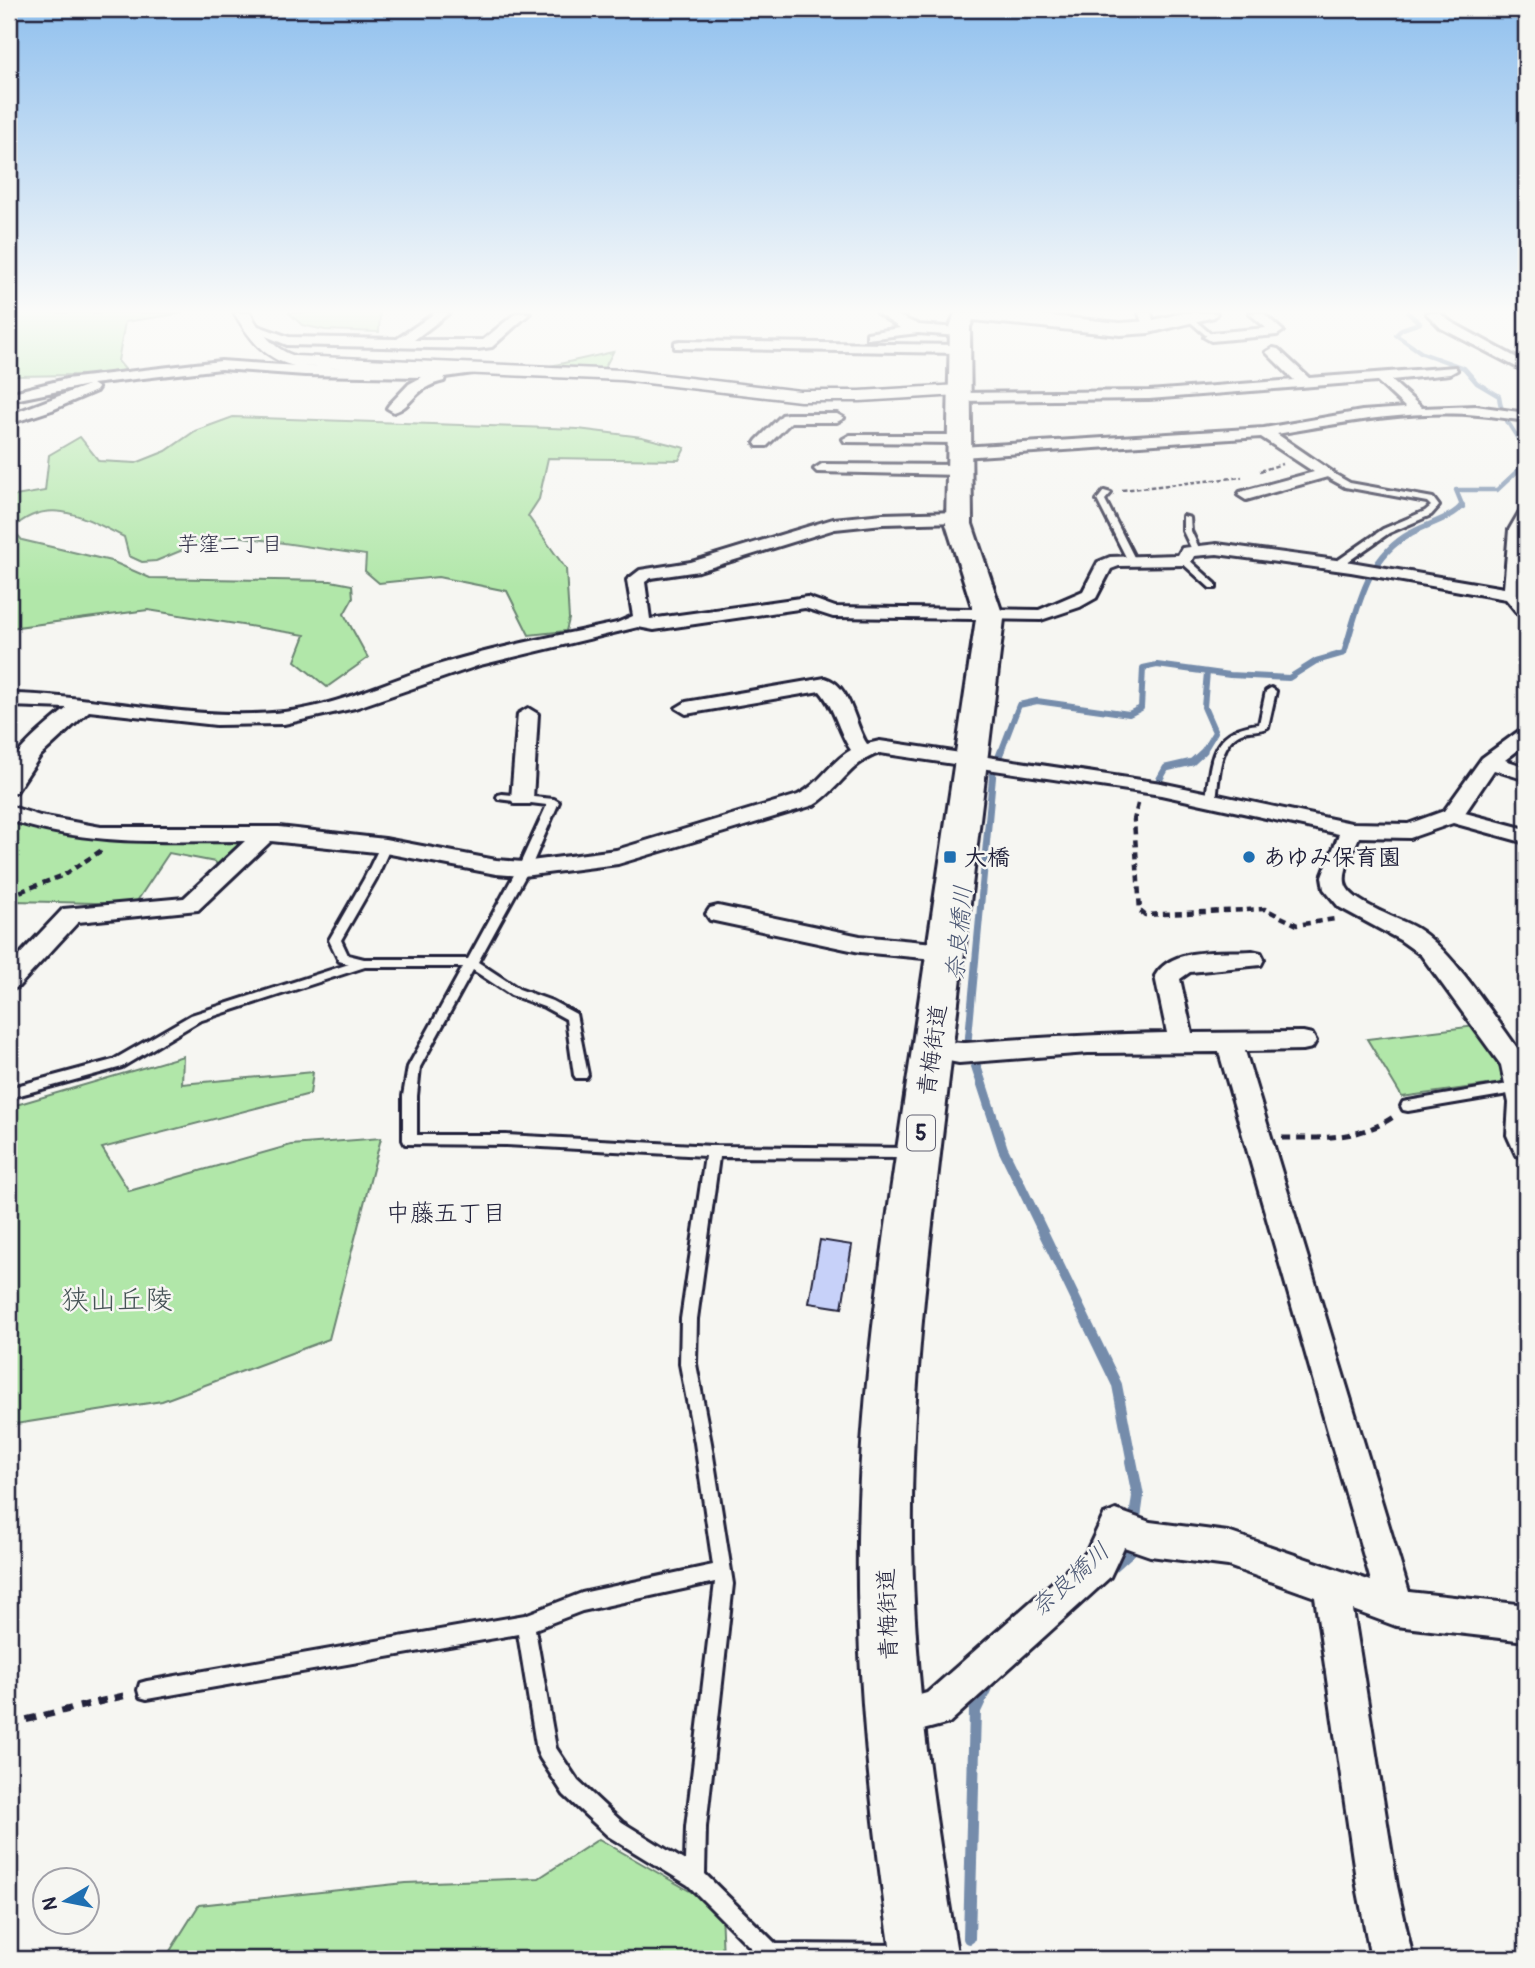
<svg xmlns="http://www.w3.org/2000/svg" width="1535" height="1968" font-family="Pangolin,'Klee One',sans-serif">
  <rect width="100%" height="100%" fill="#f6f6f2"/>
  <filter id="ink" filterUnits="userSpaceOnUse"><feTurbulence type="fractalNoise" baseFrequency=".0143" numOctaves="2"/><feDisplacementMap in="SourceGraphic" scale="14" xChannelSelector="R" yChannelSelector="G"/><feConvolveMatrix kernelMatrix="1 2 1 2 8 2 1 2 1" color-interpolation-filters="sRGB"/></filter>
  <g filter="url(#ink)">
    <g fill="#b1e7a9" stroke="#6a8472" stroke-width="2">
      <path d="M 9,313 L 184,313 L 125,322 L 118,361 L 129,374 L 17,376 L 9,376 Z"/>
      <path d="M 289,313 L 380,313 L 379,332 L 325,330 L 302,325 Z"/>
      <path d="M 613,352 L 603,371 L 537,369 Z"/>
      <path d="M 233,417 L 578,429 L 642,437 L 685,448 L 679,460 L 548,458 L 539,499 L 528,516 L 566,569 L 569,619 L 566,631 L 529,635 L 507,591 L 438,577 L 379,583 L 365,571 L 366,555 L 236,536 L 190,547 L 156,561 L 142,562 L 129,556 L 124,537 C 86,518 48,494 12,529 L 22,540 L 111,561 L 150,578 L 331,581 L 352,585 L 353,598 L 344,614 L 368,658 L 327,687 L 295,661 L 305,635 L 148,610 L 9,628 L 9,497 L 45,491 L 49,455 L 80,437 L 99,461 L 136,463 L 166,451 L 195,431 Z"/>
      <path d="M 9,817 L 95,839 L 243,843 L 219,866 L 215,862 L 169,853 L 135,904 L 14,901 L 9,907 Z"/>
      <path d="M 1484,1025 L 1516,1081 L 1402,1097 L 1367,1039 Z"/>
      <path d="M 183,1056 L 182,1084 L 313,1072 L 310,1094 L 102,1148 L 129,1191 L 291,1145 L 381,1138 L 329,1339 L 162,1401 L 9,1425 L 9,1107 Z"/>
      <path d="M 599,1839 L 721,1909 L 723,1959 L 165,1959 L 199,1905 L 405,1883 L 539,1878 Z"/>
    </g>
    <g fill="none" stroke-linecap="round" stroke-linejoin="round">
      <path stroke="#758cab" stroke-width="4.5" d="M 1408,313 L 1420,323 L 1402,329 L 1396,335 L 1422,353 L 1464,368 L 1477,383 L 1499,396 C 1502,427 1525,435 1525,464 L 1497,490 L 1456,490 L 1463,507"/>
      <g stroke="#758cab" stroke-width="6">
        <path d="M 1001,752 L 1019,705 L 1037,701 L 1129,714 L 1141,708 L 1143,668 L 1157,665 L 1230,675 L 1289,678 L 1316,661 L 1344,653 C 1358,608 1366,557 1411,533 C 1425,525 1455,517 1462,505"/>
        <path d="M 1203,752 L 1215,732 L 1204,707 L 1207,672"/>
      </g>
      <g stroke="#758cab" stroke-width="7">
        <path d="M 1158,782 L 1166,768 L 1192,762 L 1204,751"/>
        <path d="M 976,1065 L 968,1042 L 993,772 L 1001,751"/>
      </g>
      <path stroke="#758cab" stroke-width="10" d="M 975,1063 L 1003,1149 L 1117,1385 L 1132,1463"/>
      <g stroke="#758cab" stroke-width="12">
        <path d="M 1131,1461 L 1138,1496 L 1134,1525"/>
        <path d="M 1111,1568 L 1132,1549 L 1132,1541"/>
        <path d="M 969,1938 L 975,1711 L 989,1681"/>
      </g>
    </g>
    <path fill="#c7d1f9" stroke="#22223b" stroke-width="2" d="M 820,1240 L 852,1245 L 842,1308 L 809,1303 Z"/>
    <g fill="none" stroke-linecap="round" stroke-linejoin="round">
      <g stroke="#22223b" stroke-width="6">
        <g id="service">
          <path d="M 1186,316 L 1190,316 L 1213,336 L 1213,338 L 1209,338 L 1186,318 Z"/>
          <path d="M 1323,471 L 1329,471 L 1350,483 L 1433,498 L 1439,506 L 1431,515 L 1389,533 L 1340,567 L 1334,567 L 1334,563 L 1383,529 L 1425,511 L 1431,506 L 1427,502 L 1345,487 L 1323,475 Z"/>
          <path d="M 1104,491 L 1111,493 L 1105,500 L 1136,561 L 1135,563 L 1128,561 L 1097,500 Z"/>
          <path d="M 1183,516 L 1190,518 L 1191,531 L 1200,550 L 1199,552 L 1193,552 L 1183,531 Z"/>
          <path d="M 1181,558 L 1187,558 L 1216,584 L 1216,588 L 1210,588 L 1181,562 Z"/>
          <path d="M 1271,688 L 1276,691 L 1268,727 C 1260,732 1250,729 1241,733 C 1218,743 1219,780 1216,800 L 1215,802 L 1207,802 L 1206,800 C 1211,760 1210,729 1259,724 L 1266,691 Z"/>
          <path d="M 502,794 L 554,799 L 559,802 L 533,862 L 478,962 L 519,989 L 552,1001 L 576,1014 L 588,1075 L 586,1078 L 576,1078 L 574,1075 L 566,1019 L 544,1007 L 511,995 L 473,970 L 420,1067 L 417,1096 L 417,1135 L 506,1135 L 713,1146 L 911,1148 L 916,1149 L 918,1153 L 916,1157 L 911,1158 L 719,1157 L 697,1319 L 696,1364 L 711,1443 L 733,1584 L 706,1827 L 705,1874 L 776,1944 L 907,1945 L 914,1948 L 917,1955 L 916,1959 L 762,1959 L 688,1885 L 608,1836 L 564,1795 L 540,1758 L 537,1751 L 518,1634 L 147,1699 L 140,1697 L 138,1690 L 140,1683 L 147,1681 L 525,1615 L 582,1593 L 713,1565 L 695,1443 L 680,1364 L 681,1319 L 705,1156 L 506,1145 L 405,1144 L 403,1140 L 403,1096 L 408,1067 L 463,967 L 365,967 L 199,1021 L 122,1067 L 9,1098 L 9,1088 L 113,1060 L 191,1015 L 349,964 L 339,961 L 329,940 L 364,879 L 381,844 L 389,844 L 391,846 L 376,879 L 341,940 L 348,955 L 364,959 L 468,959 L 521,862 L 547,805 L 498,799 L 497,797 L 498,795 ZM 715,1582 L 686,1827 L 685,1861 L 622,1822 L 578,1781 L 556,1748 L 535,1629 L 582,1611 Z"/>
          <path d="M 1520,1082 L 1526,1086 L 1525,1091 L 1520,1092 L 1408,1111 L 1403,1110 L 1401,1106 L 1403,1102 L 1408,1101 Z"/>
        </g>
      </g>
      <g stroke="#22223b" stroke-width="6">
        <g id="minor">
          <path d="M 435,313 L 449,313 L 414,340 L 483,340 L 516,313 L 530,313 L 492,347 L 477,349 L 287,345 L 244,327 L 250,323 L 289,337 L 397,339 Z"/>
          <path d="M 877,313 L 891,313 L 919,325 L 959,328 L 965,332 L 959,336 L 918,333 L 867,339 L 867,333 L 900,328 Z"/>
          <path d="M 1139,313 L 1151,313 L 1155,327 L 1154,330 L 1144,330 Z"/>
          <path d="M 1249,313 L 1263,313 L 1283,331 L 1277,335 L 1211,341 L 1204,337 L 1211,333 L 1266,328 Z"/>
          <path d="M 1426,313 L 1439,313 L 1451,322 L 1526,363 L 1526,372 L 1441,328 Z"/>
          <path d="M 680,341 L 959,345 L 966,349 L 959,353 L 675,348 L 675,342 Z"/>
          <path d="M 1273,348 L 1278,349 L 1309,378 L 1455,367 L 1457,370 L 1450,374 L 1391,380 L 1422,408 L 1476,406 L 1526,413 L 1526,421 C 1510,419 1494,416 1478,415 C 1414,409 1340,423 1277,434 L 1334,473 L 1331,476 L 1246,500 L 1238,495 L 1240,492 L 1314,472 L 1261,437 L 961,457 L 953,452 L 961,447 L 1264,428 L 1362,411 L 1406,408 L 1377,381 L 1149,399 L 960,401 L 953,397 L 960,393 L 1149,391 L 1294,380 L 1266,352 Z"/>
          <path d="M 221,361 C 289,366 357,369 425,369 C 438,369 475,362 483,369 L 481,372 L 445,377 L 444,381 C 412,388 414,406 394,412 L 387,408 L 389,405 L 409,384 L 422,377 L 305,375 L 221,369 L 92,384 L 98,388 L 96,391 L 52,410 L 9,424 L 9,415 L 88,385 L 9,401 L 9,393 L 66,379 Z"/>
          <path d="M 787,414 L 837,414 L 844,418 L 837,422 L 791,422 L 767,446 L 757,446 L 755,443 L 757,440 L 782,415 Z"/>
          <path d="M 850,435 L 960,435 L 967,439 L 960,443 L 845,442 L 843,439 Z"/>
          <path d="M 822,464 L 961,465 L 969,470 L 961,475 L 817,472 L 814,469 Z"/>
          <path d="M 1526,509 L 1521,594 L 1526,601 L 1526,617 L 1520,616 L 1506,599 L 1351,572 L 1217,554 L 1194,556 L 1190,564 L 1184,565 L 1119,566 L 1111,569 L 1096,598 L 1080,607 L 1041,620 L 833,617 L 805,608 L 654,630 L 638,627 L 480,665 L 355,708 L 284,724 L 216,725 L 89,711 L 40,756 L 16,792 L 9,793 C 9,786 7,777 9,770 C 13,751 52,721 67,708 L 9,706 L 9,694 C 100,695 192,722 284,712 C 338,706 389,680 441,664 C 499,646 558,636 617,623 L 633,616 L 627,580 L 640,570 L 691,562 L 833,519 L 883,514 L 959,512 L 967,517 L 959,522 L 883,524 L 835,529 L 699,571 L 651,578 L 645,582 L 650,619 L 807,597 L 835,607 L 1039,610 L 1083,591 L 1098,562 L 1110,557 L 1178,555 L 1182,548 L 1217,544 L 1351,562 L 1504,588 L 1509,530 L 1520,511 Z"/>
          <path d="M 825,678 C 851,685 854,725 867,744 L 880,741 L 1161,783 L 1351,823 L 1408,824 L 1444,811 L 1482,758 L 1519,731 L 1526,729 L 1526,744 L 1505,760 L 1526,767 L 1526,780 L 1494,770 L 1465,813 L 1526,829 L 1526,843 L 1453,823 L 1410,838 L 1359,837 C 1354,850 1339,875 1347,888 C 1357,905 1399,918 1416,928 C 1453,950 1496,1020 1523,1056 L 1526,1062 L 1526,1158 L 1516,1155 L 1507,1135 L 1509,1103 L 1501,1065 L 1421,955 L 1400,940 L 1339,907 L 1324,889 L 1322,877 L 1339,834 L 1161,795 L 880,753 C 851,761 839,790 814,805 L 618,864 L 523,876 L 496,874 L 385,853 L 271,841 L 198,910 L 78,922 L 18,987 L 9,990 L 9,966 L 63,909 L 184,898 L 245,841 C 165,841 86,846 9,820 L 9,806 L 40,816 L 101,827 L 279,827 L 385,839 L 496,860 L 523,862 L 616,850 L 798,795 C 820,784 830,762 851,750 C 838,731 835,708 820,691 L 686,714 L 676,708 L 686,702 Z"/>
          <path d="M 528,708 L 538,714 L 533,799 L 530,804 L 514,804 L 511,799 L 518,714 Z"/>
          <path d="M 718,906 L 860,936 L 945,944 L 953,946 L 957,952 L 953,958 L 945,960 L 860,952 L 710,920 L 706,914 L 710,908 Z"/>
          <path d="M 1252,951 L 1261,953 L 1264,959 L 1261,965 L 1190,972 L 1180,979 L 1192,1033 L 1303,1032 L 1312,1034 L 1316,1041 L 1312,1048 L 1303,1050 L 1245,1051 L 1409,1592 L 1526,1605 L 1526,1641 L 1396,1626 L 1353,1610 L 1397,1886 L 1413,1959 L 1371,1959 L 1357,1886 L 1315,1597 L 1228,1566 L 1150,1556 L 1124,1547 L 1110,1577 L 949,1723 L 893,1738 L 880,1732 L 874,1719 L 880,1706 L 927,1693 L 1086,1553 L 1104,1515 L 1116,1510 L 1150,1522 L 1228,1532 L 1371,1581 L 1219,1052 L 1088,1053 L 959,1063 L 923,1056 L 919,1049 L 923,1042 C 937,1038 951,1044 966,1043 C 1033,1038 1099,1034 1167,1033 L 1155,976 C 1172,946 1222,953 1252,951 Z"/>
        </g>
      </g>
      <g stroke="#22223b" stroke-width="5">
        <path id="tertiary" d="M 234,313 L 250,313 C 261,332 273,349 295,356 L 622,370 L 800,391 L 860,391 L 959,385 L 967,390 L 959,395 L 860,401 L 800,401 L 622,380 L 294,366 C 263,358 250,339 234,313 Z"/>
      </g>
      <g stroke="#22223b" stroke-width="6">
        <path id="primary" d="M 955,313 L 1022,313 L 1120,323 L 1149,321 L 1183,313 L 1217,313 L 1214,317 L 1149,333 L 1120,335 L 973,320 L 970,327 L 972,524 L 1004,619 C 985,780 965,942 946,1103 C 929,1249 910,1395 912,1542 C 914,1683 935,1820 958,1959 L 892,1959 C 872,1820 856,1681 858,1541 C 860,1391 883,1244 905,1096 C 929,937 952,778 976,619 L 946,524 L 950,327 Z"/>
      </g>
      <g stroke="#22223b" stroke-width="2.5" stroke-dasharray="4.5 2.5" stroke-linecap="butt">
        <path d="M 1260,471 L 1282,464"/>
        <path d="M 1122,490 L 1242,477"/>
      </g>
      <g stroke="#22223b" stroke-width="4.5" stroke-dasharray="7 5" stroke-linecap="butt">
        <path d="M 1138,804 L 1134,820 L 1140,911 L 1145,915 L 1265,909 L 1297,925 L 1335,919"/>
        <path d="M 9,896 L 64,875 L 102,850"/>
      </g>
      <path stroke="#22223b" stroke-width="5" stroke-dasharray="9 6" stroke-linecap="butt" d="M 1282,1138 C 1323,1138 1361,1140 1396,1115"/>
      <path stroke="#22223b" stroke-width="7" stroke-dasharray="10 8" stroke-linecap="butt" d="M 9,1724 L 127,1695"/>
      <use href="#service" fill="#f6f6f2" fill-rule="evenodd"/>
      <use href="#minor" fill="#f6f6f2" fill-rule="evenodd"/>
      <use href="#tertiary" fill="#f6f6f2" fill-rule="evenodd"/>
      <use href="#primary" fill="#f6f6f2" fill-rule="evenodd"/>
    </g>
  </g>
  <linearGradient id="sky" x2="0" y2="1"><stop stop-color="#90c0ee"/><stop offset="0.53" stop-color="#fbfbf9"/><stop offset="1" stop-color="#fbfbf9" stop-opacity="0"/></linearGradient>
  <rect width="1535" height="588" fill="url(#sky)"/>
  <g fill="#1f6fb2" stroke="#f6f6f2" stroke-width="2.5">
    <rect x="943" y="850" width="14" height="14" rx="3.5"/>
    <circle cx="1249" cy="857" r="7"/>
  </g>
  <g text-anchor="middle" stroke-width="5" stroke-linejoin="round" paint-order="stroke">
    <g font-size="21" fill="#22223b" stroke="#f6f6f2">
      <text x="230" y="551">芋窪二丁目</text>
    </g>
    <rect fill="#f6f6f2" stroke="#626272" stroke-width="2" x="907" y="1115.5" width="28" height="35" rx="5"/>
    <g font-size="21" font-weight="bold" fill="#22223b">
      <text x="921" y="1140">5</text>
    </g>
    <g font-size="23" font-weight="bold" fill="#22223b" stroke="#f6f6f2" text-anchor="start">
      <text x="964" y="865">大橋</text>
      <text x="1263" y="865">あゆみ保育園</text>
    </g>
    <g font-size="23" fill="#22223b" stroke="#f6f6f2">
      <text transform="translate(932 1050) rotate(-82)" y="8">青梅街道</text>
      <text transform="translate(887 1614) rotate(-92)" y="8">青梅街道</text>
    </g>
    <g font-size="24" font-style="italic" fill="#4b5773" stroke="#f6f6f2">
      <text transform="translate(959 933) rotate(-85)" y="8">奈良橋川</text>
      <text transform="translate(1070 1579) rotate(-42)" y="8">奈良橋川</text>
    </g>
    <g font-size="24" fill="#22223b" stroke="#f6f6f2">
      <text x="446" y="1221">中藤五丁目</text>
    </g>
    <g font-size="28" fill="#465356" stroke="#f6f6f2">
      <text x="117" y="1309">狭山丘陵</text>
    </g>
  </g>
  <rect width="1535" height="1968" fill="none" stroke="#f6f6f2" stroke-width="35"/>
  <rect x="18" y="18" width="1500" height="1933" fill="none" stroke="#22223b" stroke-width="2.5" filter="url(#ink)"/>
  <g transform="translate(66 1901) rotate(260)"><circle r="33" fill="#f6f6f2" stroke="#a1a1a9" stroke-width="2"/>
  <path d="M0-5L12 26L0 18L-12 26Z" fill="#1f6fb2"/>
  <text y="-10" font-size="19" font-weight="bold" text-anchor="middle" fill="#22223b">N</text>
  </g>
</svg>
